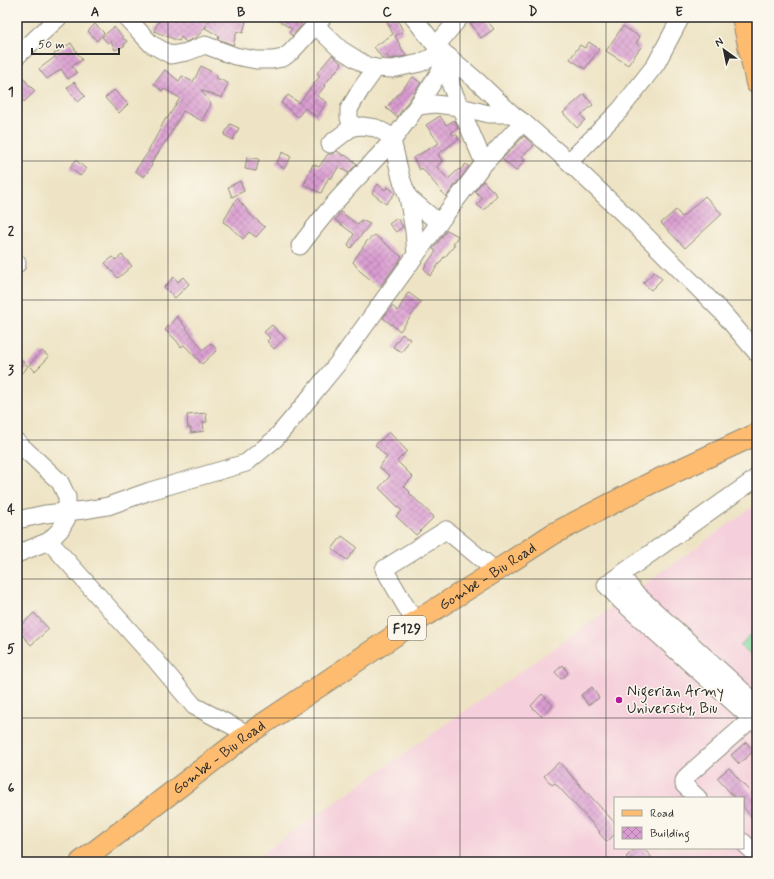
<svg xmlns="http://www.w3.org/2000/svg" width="774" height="879" font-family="Mynerve,sans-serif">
  <defs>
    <pattern id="grass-dots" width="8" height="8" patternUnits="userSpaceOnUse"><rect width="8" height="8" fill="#86dfa4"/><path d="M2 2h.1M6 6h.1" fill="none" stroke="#74c08d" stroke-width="1.8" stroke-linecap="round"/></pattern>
    <pattern id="building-cross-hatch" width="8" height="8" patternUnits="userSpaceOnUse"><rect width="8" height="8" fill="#da9dd1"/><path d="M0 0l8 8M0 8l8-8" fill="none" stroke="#b180aa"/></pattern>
  </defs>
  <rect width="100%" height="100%" fill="#fbf7ec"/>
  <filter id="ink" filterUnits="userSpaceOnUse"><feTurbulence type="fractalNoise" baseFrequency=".025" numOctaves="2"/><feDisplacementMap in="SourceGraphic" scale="8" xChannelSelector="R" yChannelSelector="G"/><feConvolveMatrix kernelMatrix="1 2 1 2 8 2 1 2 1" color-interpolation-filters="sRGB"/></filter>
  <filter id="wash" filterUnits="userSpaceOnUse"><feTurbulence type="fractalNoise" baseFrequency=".012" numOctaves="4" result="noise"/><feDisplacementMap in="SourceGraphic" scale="16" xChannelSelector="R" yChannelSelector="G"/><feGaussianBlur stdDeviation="0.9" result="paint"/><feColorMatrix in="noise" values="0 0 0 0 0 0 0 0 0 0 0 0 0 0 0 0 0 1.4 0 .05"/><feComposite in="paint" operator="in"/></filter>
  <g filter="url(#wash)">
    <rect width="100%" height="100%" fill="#eee4c5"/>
    <path fill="#f5cfdb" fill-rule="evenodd" d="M 757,504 L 757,862 L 250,862 L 634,592 ZM 615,798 L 743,798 L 743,848 L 615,848 Z"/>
    <path fill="url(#grass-dots)" stroke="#588568" d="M 757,626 L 757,660 L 740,646 Z"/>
    <g id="blocks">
      <g fill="url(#building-cross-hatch)">
        <path d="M 161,17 L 196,17 L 208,23 L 211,17 L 247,17 L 243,33 L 237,31 L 233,45 L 218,39 L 219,36 L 205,28 L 207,25 L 197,37 L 186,42 L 181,37 L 179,41 L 161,34 L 154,31 Z"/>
        <path d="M 272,17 L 294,17 L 302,25 L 292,36 L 289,32 L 292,29 Z"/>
        <path d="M 385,17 L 396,17 L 403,31 L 395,36 L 406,56 L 391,59 L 389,59 L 387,55 L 382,58 L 374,47 L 393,34 Z"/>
        <path d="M 470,17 L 484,17 L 494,29 L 481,38 L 469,21 Z"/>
        <path d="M 95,24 L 104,33 L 97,41 L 88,31 Z"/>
        <path d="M 623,26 L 640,37 L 636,43 L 641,47 L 628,65 L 606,51 Z"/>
        <path d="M 114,27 L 123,37 L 122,38 L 127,41 L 124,46 L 115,50 L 111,41 L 108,43 L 102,37 Z"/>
        <path d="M 589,42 L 599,49 L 585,69 L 570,59 L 580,45 L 585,48 Z"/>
        <path d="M 71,43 L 82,60 L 72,66 L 77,73 L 68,79 L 61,69 L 47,79 L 39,69 L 55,57 L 54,54 Z"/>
        <path d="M 332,55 L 342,64 L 324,85 L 325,86 L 317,96 L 327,102 L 317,117 L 305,108 L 298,117 L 281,103 L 288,95 L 299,103 L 320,76 L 317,73 Z"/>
        <path d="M 201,66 L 217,75 L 216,78 L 228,83 L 222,98 L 201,90 L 211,104 L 202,121 L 183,111 L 166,142 L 165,142 L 151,164 L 152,165 L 144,177 L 135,171 L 149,151 L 148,151 L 156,137 L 166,118 L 167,119 L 180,98 L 164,89 L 162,91 L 154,84 L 165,70 L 179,81 L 182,76 L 193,82 Z"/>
        <path d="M 17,70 L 28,84 L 35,91 L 24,102 L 17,94 L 20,92 L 17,87 Z"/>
        <path d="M 413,77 L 421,83 L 397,117 L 386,108 L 399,93 Z"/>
        <path d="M 74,82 L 85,96 L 78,102 L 67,88 Z"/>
        <path d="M 114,90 L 128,104 L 119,113 L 105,98 Z"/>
        <path d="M 584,94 L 593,105 L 581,115 L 585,120 L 577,128 L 563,113 Z"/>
        <path d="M 440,116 L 446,125 L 455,120 L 458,128 L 451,133 L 453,135 L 456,134 L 459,139 L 438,154 L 442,161 L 437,167 L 448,179 L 459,169 L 460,170 L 466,164 L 469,167 L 446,197 L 422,168 L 420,170 L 413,158 L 439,143 L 426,125 Z"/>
        <path d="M 230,124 L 239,128 L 233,140 L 224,135 Z"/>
        <path d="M 524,136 L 534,146 L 521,157 L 525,160 L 516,171 L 502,159 Z"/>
        <path d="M 337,151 L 344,156 L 345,155 L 357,164 L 348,173 L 339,166 L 331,179 L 329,177 L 321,193 L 304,185 L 313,164 L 319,167 L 328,154 L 332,154 Z"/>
        <path d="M 283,152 L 291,157 L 284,169 L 276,163 Z"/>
        <path d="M 247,157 L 259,159 L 256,171 L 245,169 Z"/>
        <path d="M 76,160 L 86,169 L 80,176 L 70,167 Z"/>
        <path d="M 240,181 L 244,191 L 232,197 L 228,187 Z"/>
        <path d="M 483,181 L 497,195 L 484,210 L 477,205 L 482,198 L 475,191 Z"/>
        <path d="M 378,184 L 385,190 L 388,187 L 395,193 L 386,204 L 372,193 Z"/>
        <path d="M 705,196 L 722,214 L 685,248 L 661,223 L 676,210 L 682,217 Z"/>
        <path d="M 237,198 L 252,216 L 265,227 L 256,237 L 249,232 L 243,239 L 228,225 L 223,222 Z"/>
        <path d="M 341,212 L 358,225 L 361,220 L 370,224 L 351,248 L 348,245 L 354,234 L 335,220 Z"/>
        <path d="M 397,218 L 403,227 L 396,232 L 389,224 Z"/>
        <path d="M 447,230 L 458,236 L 453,244 L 455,245 L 444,258 L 444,257 L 430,276 L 424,268 L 436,251 L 433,249 Z"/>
        <path d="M 375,235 L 402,257 L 380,287 L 360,271 L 353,262 L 367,241 Z"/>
        <path d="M 122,255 L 132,266 L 118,278 L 105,263 L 113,257 L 116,260 Z"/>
        <path d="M 654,272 L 662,279 L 651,290 L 643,283 Z"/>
        <path d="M 174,277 L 178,282 L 183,277 L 189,284 L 175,298 L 164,287 Z"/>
        <path d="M 409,293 L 421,302 L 400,331 L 383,318 L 392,306 L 398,311 L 407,294 Z"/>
        <path d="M 177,316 L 203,350 L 211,343 L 217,350 L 202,364 L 184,345 L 181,347 L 176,340 L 165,330 Z"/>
        <path d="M 272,325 L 285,338 L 274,349 L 267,341 L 270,338 L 264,332 Z"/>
        <path d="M 402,334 L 410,339 L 402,352 L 393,347 Z"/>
        <path d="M 42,351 L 49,357 L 35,371 L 29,365 Z"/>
        <path d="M 17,357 L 28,366 L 23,373 L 17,368 Z"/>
        <path d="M 206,413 L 207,422 L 203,422 L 204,431 L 191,433 L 191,428 L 188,428 L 187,415 Z"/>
        <path d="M 389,432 L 407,451 L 397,461 L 413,477 L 404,486 L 410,492 L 409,493 L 434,517 L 416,535 L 396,516 L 402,511 L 379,488 L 390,476 L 379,467 L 387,457 L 375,445 Z"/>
        <path d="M 342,536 L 357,547 L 347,560 L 332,549 Z"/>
        <path d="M 34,613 L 49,629 L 31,645 L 17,629 Z"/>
        <path d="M 563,665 L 568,673 L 561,679 L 555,672 Z"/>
        <path d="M 592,687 L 599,698 L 588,705 L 581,695 Z"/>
        <path d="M 542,694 L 553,705 L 541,716 L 531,706 Z"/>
        <path d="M 746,742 L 754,751 L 739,764 L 731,755 Z"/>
        <path d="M 559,762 L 615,823 L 615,834 L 607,842 L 599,833 L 600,832 L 555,783 L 552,785 L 544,776 Z"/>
        <path d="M 729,768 L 757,800 L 757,823 L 743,807 L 743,798 L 735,798 L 717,778 Z"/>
        <path d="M 636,848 L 643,848 L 656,862 L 631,862 L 626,857 Z"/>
      </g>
    </g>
  </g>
  <g filter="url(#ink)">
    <use href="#blocks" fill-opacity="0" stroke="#8c8878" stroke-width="1"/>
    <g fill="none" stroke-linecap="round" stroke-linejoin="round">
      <g stroke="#8c8878" stroke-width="19">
        <g id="minor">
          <path d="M 126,17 L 151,44 L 171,55 L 187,52 L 205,45 L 235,56 L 256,60 L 272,60 L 283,58 L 291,52 L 323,17"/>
          <path d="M 413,17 L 436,46 L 477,81 L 512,114 L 523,122 L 569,162 L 630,220 L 722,312 L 757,353"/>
          <path d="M 315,25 L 340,49 L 367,66 L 376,68 L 392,69 L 420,63 L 443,52"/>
          <path d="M 436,46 L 460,17"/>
          <path d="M 17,56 L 59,17"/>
          <path d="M 449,57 L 451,86 L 484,163"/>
          <path d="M 418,106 L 435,104 L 460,107 L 489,114 L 512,114"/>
          <path d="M 352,127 L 362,126 L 376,128 L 387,134 L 392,140 L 401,178 L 408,197 L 439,223"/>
          <path d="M 330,144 L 352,127 L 349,118 L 349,109 L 361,89 L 376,68"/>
          <path d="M 569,162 L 620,110 L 656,64 L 681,17"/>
          <path d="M 408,197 L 414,231 L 416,255"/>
          <path d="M 300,246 C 315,226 331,206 348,188 C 365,169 383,153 398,133 C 416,109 433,83 449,57"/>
          <path d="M 17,264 L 17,263"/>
          <path d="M 17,442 L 60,482 L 67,497 L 67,518 L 60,530 L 49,541 L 17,554"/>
          <path d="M 757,477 L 751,482 L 606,585 L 621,601 L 757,724"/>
          <path d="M 17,520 L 45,514 L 85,510 L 108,506 L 150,491 L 246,463 L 275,439 L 298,412 L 338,363 L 439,223 L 481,167 L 523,122"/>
          <path d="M 49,541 L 153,657 L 194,706 L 248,734"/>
          <path d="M 621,575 L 634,592 L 757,704"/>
          <path d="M 415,622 L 384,569 L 446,530 L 496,571"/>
          <path d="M 698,798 L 684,785 L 684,781 L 687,776 L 757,714"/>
          <path d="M 743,842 L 757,855"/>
        </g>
      </g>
      <g stroke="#8c8878" stroke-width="23">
        <g id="major">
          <path id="s1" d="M 81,862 L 248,734 L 415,622 L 496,571 L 553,534 L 651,483 L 757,434"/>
        </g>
      </g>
      <g stroke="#8c8878" stroke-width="24">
        <path id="highway" d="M 743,17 L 757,83"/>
      </g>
      <use href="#minor" stroke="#fff" stroke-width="17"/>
      <use href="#major" stroke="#fdbc70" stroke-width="21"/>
      <use href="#highway" stroke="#fdbc70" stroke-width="22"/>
    </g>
  </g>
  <path fill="none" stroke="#2b2b2b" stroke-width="1" stroke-opacity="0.55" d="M 168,17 L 168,862M 314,17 L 314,862M 460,17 L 460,862M 606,17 L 606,862M 17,161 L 757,161M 17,300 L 757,300M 17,440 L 757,440M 17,579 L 757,579M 17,718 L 757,718"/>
  <circle fill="#b5179e" stroke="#fbf7ec" stroke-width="1.5" cx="619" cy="700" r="4"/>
  <g text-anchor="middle" stroke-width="3" stroke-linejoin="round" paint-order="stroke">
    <rect fill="#fbf7ec" stroke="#696865" stroke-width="1" x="388" y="616" width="38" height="24" rx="3"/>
    <g font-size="14" font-weight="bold" fill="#2b2b2b">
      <text x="407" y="633">F129</text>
    </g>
    <g font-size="15" fill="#2b2b2b" stroke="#fbf7ec">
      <text dy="5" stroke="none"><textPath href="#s1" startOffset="497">Gombe - Biu Road</textPath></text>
      <text dy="5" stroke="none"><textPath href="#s1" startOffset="173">Gombe - Biu Road</textPath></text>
    </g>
    <g font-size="15" fill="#2b2b2b" stroke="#fbf7ec" text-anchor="start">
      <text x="627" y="696">Nigerian Army<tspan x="627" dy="17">University, Biu</tspan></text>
    </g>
  </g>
  <rect width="774" height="879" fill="none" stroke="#fbf7ec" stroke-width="44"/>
  <rect x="614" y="797" width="130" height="52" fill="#fbf7ec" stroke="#a8a59f"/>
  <rect x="622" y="810" width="20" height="6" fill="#fdbc70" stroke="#a8a59f"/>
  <text x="650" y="817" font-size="12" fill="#2b2b2b">Road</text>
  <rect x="622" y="827" width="20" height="12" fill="url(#building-cross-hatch)" stroke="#a8a59f"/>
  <text x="650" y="837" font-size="12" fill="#2b2b2b">Building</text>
  <g transform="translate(724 50) rotate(327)" stroke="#fbf7ec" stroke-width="3" paint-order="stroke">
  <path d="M0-3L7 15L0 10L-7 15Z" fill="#2b2b2b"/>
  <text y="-6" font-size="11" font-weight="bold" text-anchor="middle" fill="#2b2b2b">N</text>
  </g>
  <path d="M32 48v6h87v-6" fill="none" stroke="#2b2b2b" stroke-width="2"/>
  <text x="38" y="48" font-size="12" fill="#2b2b2b" stroke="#fbf7ec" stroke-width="3" paint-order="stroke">50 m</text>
  <rect x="22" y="22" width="730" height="835" fill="none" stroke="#2b2b2b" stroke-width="1.5"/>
  <g font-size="13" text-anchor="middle" font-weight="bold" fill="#2b2b2b">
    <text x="95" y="16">A</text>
    <text x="241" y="16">B</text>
    <text x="387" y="16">C</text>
    <text x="533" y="16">D</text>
    <text x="679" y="16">E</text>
    <text x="11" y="96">1</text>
    <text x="11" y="235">2</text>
    <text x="11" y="374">3</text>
    <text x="11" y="514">4</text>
    <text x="11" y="653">5</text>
    <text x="11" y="792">6</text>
  </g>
</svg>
